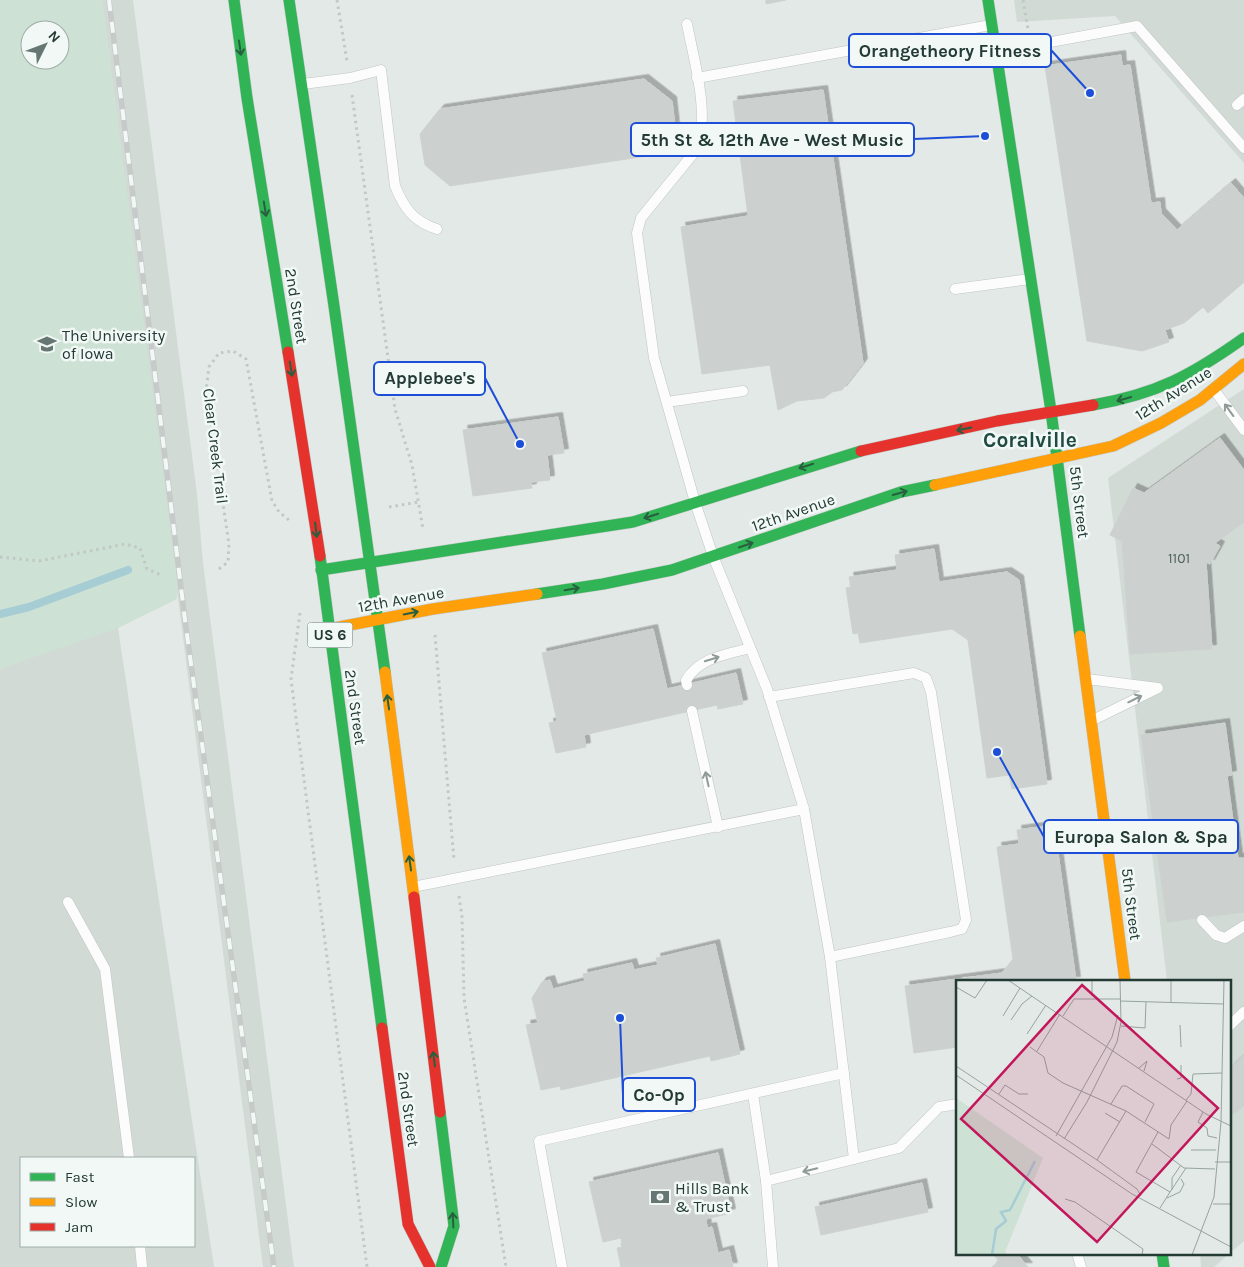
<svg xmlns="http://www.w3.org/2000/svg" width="1244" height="1267" font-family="Karla,sans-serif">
  <defs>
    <filter id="shadow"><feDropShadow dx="4.5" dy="-4.5" stdDeviation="0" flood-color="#0004"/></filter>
  </defs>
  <rect width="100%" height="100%" fill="#e3e9e6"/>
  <g fill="#d2dad6" fill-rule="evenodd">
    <path d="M 0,0 L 65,0 L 118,628 L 214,1267 L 0,1267 ZM 30,30 L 60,30 L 60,60 L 30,60 ZM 21,1158 L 194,1158 L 194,1246 L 21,1246 Z"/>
    <path d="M 102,0 L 133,0 L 197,494 L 203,563 L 294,1267 L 263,1267 Z"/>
    <path d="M 1014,0 L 1244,0 L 1244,163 L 1115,16 L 1017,22 Z"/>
    <path d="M 1244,389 L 1244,1241 L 1230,1253 L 1230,981 L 1167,981 L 1108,478 Z"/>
    <path d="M 1200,1253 L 1230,1253 L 1214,1267 L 1201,1267 Z"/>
  </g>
  <path fill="#cde1d4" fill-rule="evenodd" d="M 0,0 L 102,0 L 177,580 L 177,599 L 118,628 L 0,669 ZM 30,30 L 60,30 L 60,60 L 30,60 Z"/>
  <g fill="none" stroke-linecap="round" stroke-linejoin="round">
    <path stroke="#a6ccd4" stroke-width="8" d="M 0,614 L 29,607 L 128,570"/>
  </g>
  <g fill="#ccd1cf" stroke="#ccd2cf" filter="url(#shadow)">
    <path d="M 766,0 L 786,0 L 766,4 Z"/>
    <path d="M 1121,55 L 1122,66 L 1130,65 L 1151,203 L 1160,202 L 1161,213 L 1177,230 L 1231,183 L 1244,198 L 1244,282 L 1208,313 L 1203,307 L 1184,323 L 1165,330 L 1169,342 L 1142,351 L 1087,341 L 1045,66 Z"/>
    <path d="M 644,79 L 672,101 L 675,127 L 653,155 L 450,186 L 425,165 L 420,134 L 440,109 Z"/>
    <path d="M 823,90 L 863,363 L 842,390 L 832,392 L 824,398 L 797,401 L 778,410 L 770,365 L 702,374 L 681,227 L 748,216 L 733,101 Z"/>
    <path d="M 558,417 L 564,453 L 547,455 L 550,480 L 531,482 L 532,488 L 473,496 L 463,430 Z"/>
    <path d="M 1220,438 L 1244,470 L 1244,522 L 1215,543 L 1220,546 L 1210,564 L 1206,562 L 1212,649 L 1130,654 L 1122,541 L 1110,535 L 1133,488 L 1144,493 Z"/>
    <path d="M 934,549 L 939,582 L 1007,572 L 1019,580 L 1047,784 L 1012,789 L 1009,775 L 987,778 L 968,640 L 952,629 L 860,643 L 858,633 L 853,634 L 846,588 L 851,587 L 849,577 L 897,570 L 895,555 Z"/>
    <path d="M 653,629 L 667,689 L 736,673 L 743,704 L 718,709 L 717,705 L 584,735 L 586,747 L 556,753 L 549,723 L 557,721 L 542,653 Z"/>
    <path d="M 1225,723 L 1232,775 L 1227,776 L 1238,858 L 1244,858 L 1244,912 L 1167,922 L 1141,735 Z"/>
    <path d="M 1054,825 L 1076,981 L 958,981 L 958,1047 L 914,1053 L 905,986 L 1002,973 L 1013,959 L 997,847 L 1019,844 L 1017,830 Z"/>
    <path d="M 715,944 L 740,1054 L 711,1061 L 710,1056 L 561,1090 L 560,1086 L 541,1090 L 526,1025 L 538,1023 L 532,998 L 542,982 L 550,980 L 553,989 L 585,981 L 583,974 L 632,963 L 634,970 L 658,965 L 656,958 Z"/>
    <path d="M 1244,1055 L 1244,1104 L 1230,1117 L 1230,1068 Z"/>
    <path d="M 718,1153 L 731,1213 L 706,1219 L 707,1228 L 712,1227 L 718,1253 L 729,1250 L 733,1267 L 621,1267 L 617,1248 L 622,1247 L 621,1238 L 603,1242 L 589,1182 Z"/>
    <path d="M 922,1183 L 928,1212 L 821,1235 L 815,1207 Z"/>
    <path d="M 992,1253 L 1016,1253 L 1028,1267 L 992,1267 L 999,1261 Z"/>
  </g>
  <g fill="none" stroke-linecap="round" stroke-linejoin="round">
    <g stroke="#c0c5c3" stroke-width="11">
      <g id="lane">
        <path d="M 687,24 C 694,61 710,113 697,149 L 641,218 L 637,233 L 654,358 L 695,502 L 713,556 L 767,689 L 804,809 L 830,957 L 854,1159 L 899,1148 L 939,1107 L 958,1104"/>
        <path d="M 997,52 L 1137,26 L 1244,148"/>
        <path d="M 697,78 L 991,25"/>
        <path d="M 303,84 L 350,78 L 381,70 L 395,186 C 404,208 414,222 437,229"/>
        <path d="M 1237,105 L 1244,99"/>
        <path d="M 955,289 L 1030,279"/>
        <path d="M 1215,391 L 1244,430"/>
        <path d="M 667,402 L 743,391"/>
        <path d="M 1087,679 L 1158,688 L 1093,720"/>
        <path d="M 687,685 L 686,680 C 701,657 725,655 750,648"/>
        <path d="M 769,697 L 914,673 L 926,678 L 931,692 L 966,920 L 962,929 L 950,932 L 830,957"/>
        <path d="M 692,711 L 718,827"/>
        <path d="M 413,887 L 804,809"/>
        <path d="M 68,902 L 105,969 L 129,1158"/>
        <path d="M 1202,920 L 1216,935 L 1225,938 L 1244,926"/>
        <path d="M 1230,1025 L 1244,1012"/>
        <path d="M 753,1094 L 766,1181 L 773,1267"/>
        <path d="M 766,1181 L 854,1159"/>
        <path d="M 140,1246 L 142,1267"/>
        <path d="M 1077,1253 L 1081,1267"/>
        <path d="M 562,1267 L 539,1141 L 844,1073"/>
      </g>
    </g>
    <g stroke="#c0c6c4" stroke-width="12">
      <g id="fast">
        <path d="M 234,0 L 247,98 L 288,352"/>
        <path d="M 289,0 L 334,306 L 385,672"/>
        <path d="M 988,0 L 1051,411 L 1080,636"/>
        <path d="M 1093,405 C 1157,394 1192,375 1244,338"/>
        <path d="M 320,556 L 382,1028"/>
        <path d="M 321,570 L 633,522 L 861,451"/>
        <path d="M 537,594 L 603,584 L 672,570 L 901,492 L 935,485"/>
        <path d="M 440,1112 L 454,1226 L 441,1267"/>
        <path d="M 1162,1253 L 1164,1267"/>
      </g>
    </g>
    <g stroke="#c0c6c4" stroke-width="12">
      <g id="slow">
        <path d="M 935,485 L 1113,446 L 1161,423 L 1200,400 L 1244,364"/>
        <path d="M 329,629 L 433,609 L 537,594"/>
        <path d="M 1080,636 L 1125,981"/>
        <path d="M 385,672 L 414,897"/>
      </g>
    </g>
    <g stroke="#c0c6c4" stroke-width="12">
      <g id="jam">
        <path d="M 288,352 L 320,556"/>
        <path d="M 861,451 L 997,421 L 1093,405"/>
        <path d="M 414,897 L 440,1112"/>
        <path d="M 382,1028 L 408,1224 L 430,1267"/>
      </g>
    </g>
    <g stroke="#c0c9c5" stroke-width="3" stroke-dasharray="2.5 4" stroke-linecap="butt">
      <path d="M 337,0 L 347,61"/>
      <path d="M 1023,0 L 1028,29"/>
      <path d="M 352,95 L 395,409 L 412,465 L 423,529"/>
      <path d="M 389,507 L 419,502"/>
      <path d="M 0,557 L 39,561 L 125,544 L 140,548 L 147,569 L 161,575"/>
      <path d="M 219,569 L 228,562 L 229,544 L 206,391 L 209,367 L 219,353 L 233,351 L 246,359 L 272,501 L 279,512 L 289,520"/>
      <path d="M 300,613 L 291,679 L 367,1267"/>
      <path d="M 435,635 L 454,860"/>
      <path d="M 459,896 L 462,917 L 464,998 L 506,1267"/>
    </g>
    <use href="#lane" stroke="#fbfcfb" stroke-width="10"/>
    <use href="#fast" stroke="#30b455" stroke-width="11"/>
    <use href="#slow" stroke="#ff9f0a" stroke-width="11"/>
    <use href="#jam" stroke="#e5322d" stroke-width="11"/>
    <g stroke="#c6cac9" stroke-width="5.5">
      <path id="rail" d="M 109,0 L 185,620 L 274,1267"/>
    </g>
    <use href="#rail" stroke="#f1f8f5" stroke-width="4" stroke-dasharray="11" stroke-linecap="butt"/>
  </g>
  <defs><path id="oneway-shaft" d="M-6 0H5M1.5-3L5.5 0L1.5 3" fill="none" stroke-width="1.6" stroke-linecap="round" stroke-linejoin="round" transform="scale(1.25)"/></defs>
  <g stroke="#275f3f">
    <use href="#oneway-shaft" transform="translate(240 48) rotate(82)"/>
    <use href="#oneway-shaft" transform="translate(265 209) rotate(81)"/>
    <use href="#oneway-shaft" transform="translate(291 369) rotate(81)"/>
    <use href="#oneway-shaft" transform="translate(1124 399) rotate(164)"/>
    <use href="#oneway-shaft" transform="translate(964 429) rotate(169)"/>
    <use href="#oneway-shaft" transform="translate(806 466) rotate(162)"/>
    <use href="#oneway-shaft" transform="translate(900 493) rotate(-16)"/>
    <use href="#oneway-shaft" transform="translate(651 516) rotate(162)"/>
    <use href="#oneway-shaft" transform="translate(316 530) rotate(83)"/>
    <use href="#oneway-shaft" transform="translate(746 545) rotate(-19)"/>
    <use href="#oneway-shaft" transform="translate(572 589) rotate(-10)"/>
    <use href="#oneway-shaft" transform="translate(411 613) rotate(-11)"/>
    <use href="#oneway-shaft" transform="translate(388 702) rotate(-98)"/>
    <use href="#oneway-shaft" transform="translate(410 863) rotate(-98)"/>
    <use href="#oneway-shaft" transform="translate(434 1059) rotate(-97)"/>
    <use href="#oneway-shaft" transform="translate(453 1220) rotate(-93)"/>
  </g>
  <g stroke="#8f9b98">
    <use href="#oneway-shaft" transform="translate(1229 410) rotate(-126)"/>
    <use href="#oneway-shaft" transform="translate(712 659) rotate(-17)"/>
    <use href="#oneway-shaft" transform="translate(1135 699) rotate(-26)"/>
    <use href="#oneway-shaft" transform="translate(707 779) rotate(-102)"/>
    <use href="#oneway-shaft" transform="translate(810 1170) rotate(166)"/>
  </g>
  <defs>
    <g id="university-bare" transform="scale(1.5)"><path d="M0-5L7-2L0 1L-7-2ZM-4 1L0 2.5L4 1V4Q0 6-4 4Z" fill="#667773" stroke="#f1f8f5" stroke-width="2.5" paint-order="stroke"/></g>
    <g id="bank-bare" transform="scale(1.5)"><path d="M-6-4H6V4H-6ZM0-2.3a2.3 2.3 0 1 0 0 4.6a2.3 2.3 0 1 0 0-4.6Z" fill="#667773" stroke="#f1f8f5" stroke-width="2.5" paint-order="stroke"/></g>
  </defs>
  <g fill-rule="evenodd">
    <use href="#university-bare" x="47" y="344"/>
    <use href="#bank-bare" x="660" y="1197"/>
  </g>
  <g text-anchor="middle" stroke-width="5" stroke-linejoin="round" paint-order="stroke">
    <g font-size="14" fill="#4e605c">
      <text x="1179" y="563">1101</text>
    </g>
    <rect fill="#f1f8f5" stroke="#61736f" stroke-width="1" x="307.5" y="622.5" width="45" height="25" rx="4"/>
    <g font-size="15" font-weight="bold" fill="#233a35">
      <text x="330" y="640">US 6</text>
    </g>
    <g font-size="16" fill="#233a35" stroke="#f1f8f5">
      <text transform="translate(297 306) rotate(81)" y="6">2nd Street</text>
      <text transform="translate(1173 393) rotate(-32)" y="6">12th Avenue</text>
      <text transform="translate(216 446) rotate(83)" y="6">Clear Creek Trail</text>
      <text transform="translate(1080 502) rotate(83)" y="6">5th Street</text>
      <text transform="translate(793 512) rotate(-19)" y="6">12th Avenue</text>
      <text transform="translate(401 599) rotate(-10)" y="6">12th Avenue</text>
      <text transform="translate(356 707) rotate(82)" y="6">2nd Street</text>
      <text transform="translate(1132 904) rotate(83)" y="6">5th Street</text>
      <text transform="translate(409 1109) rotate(82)" y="6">2nd Street</text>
    </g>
    <g font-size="16" fill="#233a35" stroke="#f1f8f5" text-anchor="start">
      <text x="62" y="341">The University<tspan x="62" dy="18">of Iowa</tspan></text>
      <text x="675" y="1194">Hills Bank<tspan x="675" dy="18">&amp; Trust</tspan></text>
    </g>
    <g font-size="21" font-weight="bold" fill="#204b43" stroke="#f1f8f5">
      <text x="1030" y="447">Coralville</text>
    </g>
  </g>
  <g transform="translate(956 980)">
    <rect width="275" height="275" fill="#e3e9e6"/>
    <path d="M 0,118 L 87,178 L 49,272 L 52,275 L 0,275 Z" fill="#cde1d4"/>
    <path fill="none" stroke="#a6ccd4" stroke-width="2.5" d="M 36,275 L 40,249 L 50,241 L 45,232 L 54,230 L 79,181"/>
    <path fill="none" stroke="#96a39f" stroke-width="1" d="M 52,0 L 250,134 L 275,146M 0,7 L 19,18 L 31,0M 136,16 L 136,0M 164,21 L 268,24M 215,23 L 215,0M 47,36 L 64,8M 107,36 L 118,19 L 164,19M 55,40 L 66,24 L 76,16M 224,45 L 225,67M 165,46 L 189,48 L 190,22M 71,54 L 90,25M 74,67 L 88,77 L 92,93 L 107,103 L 170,131 L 213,159 L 215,145 L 231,121M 81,71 L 104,34M 0,86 L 141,180 L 181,209 L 185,216M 183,88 L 191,81 L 188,91M 0,95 L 176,214 L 275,267M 221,99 L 225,98 L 225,85M 43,114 L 49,105 L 63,114 L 72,114M 230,120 L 235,114 L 237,94 L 266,93M 155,124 L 166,106 L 170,106 L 198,124 L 189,142M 247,132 L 242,142 L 251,148 L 252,156 L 261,158M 149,133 L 164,142M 202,152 L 180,192 L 214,212 L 204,228M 100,156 L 156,57 L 162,35M 108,159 L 131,122 L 161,62 L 165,42 L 164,0M 196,164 L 228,188 L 259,189M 235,170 L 260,170M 141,180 L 170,131M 259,182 L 275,182M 216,210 L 216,198 L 225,185M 214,212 L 230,188M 211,218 L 224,212 L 228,204 L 225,199M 109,219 L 119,222 L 187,269 L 186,275M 257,224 L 275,224M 236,275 L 258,217 L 265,142 L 268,0"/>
    <path fill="#c2185b" fill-opacity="0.15" stroke="#c2185b" stroke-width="2.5" d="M 126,5 L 262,128 L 141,262 L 5,139 Z"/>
    <rect width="275" height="275" fill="none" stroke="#233a35" stroke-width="2.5"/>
  </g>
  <path fill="none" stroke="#1d4ed8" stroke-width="2" d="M1090 93L1051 50M985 136L914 139M520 444L485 378M997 752L1044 837M620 1018L623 1095"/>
  <g fill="#1d4ed8" stroke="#f1f8f5" stroke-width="2">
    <circle cx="1090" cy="93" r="5"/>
    <circle cx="985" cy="136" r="5"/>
    <circle cx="520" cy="444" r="5"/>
    <circle cx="997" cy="752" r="5"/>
    <circle cx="620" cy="1018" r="5"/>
  </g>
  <g fill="#f1f8f5" stroke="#1d4ed8" stroke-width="2">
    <rect x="849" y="34" width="202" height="33" rx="5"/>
    <rect x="631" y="123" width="283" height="33" rx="5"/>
    <rect x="374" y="362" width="111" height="33" rx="5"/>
    <rect x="1044" y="820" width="194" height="33" rx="5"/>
    <rect x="623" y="1078" width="72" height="33" rx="5"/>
  </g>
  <g font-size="18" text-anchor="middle" font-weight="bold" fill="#233a35">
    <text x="950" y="57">Orangetheory Fitness</text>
    <text x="772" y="146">5th St &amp; 12th Ave - West Music</text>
    <text x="430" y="384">Applebee's</text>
    <text x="1141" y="843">Europa Salon &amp; Spa</text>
    <text x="659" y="1101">Co-Op</text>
  </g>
  <rect x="20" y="1157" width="175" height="90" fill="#f1f8f5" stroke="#9faca8"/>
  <rect x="30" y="1173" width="25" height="8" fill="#30b455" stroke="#9faca8"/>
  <text x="65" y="1182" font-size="15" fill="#233a35">Fast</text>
  <rect x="30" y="1198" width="25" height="8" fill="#ff9f0a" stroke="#9faca8"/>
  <text x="65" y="1207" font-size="15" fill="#233a35">Slow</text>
  <rect x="30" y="1223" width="25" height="8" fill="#e5322d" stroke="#9faca8"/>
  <text x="65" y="1232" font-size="15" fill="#233a35">Jam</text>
  <g transform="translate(45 45) rotate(48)"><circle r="24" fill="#f1f8f5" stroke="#9faca8"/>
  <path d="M0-4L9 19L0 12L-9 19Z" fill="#667773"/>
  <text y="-8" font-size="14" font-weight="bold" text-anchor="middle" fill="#233a35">N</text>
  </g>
</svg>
